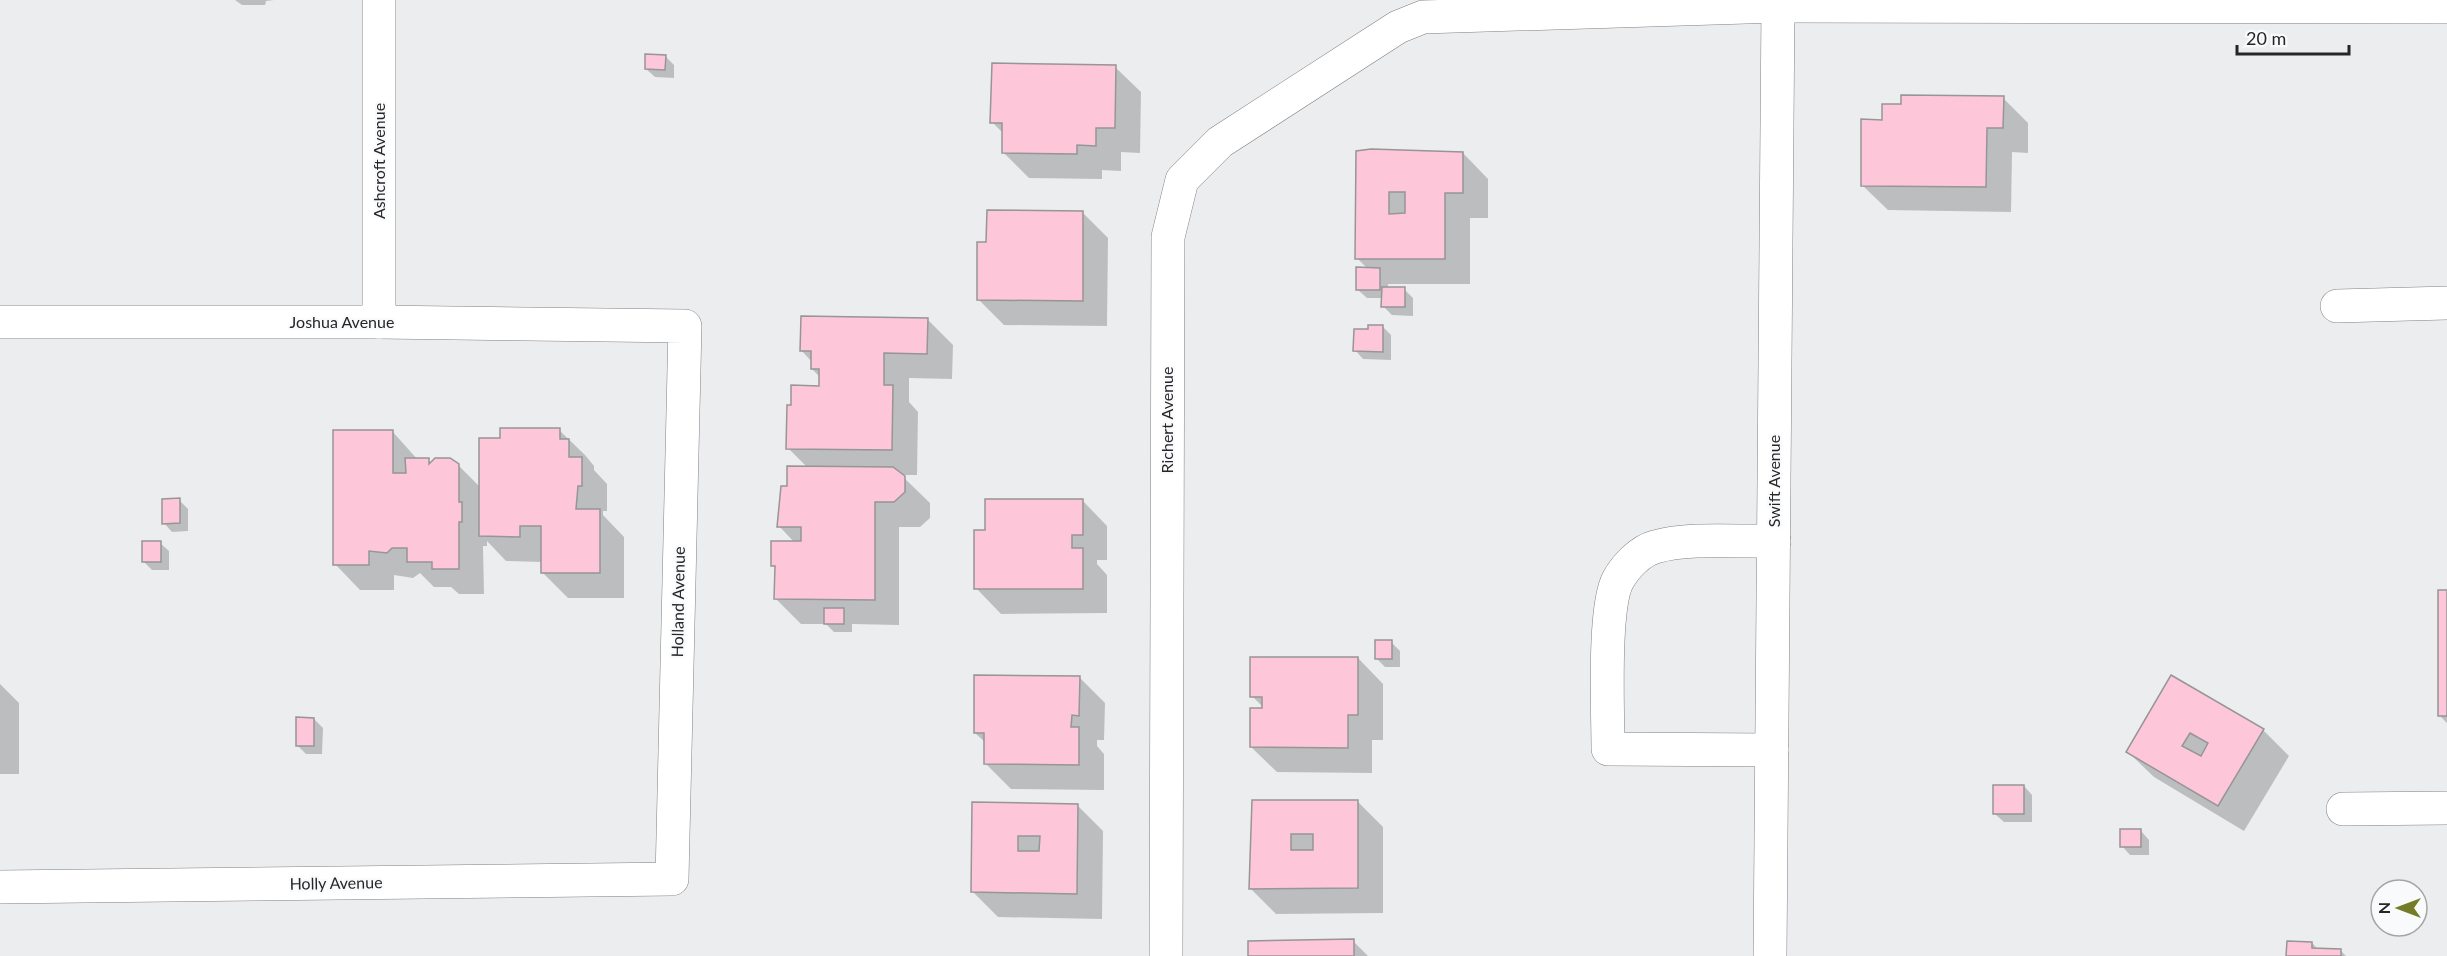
<svg xmlns="http://www.w3.org/2000/svg" width="2447" height="956" font-family="Lato,sans-serif">
  <rect width="100%" height="100%" fill="#ecedef"/>
  <g fill="#0003">
    <path d="M 235,0 L 274,0 L 266,1 L 265,5 L 242,5 Z"/>
    <path d="M 665,56 L 674,65 L 674,78 L 655,77 L 646,69 Z"/>
    <path d="M 1115,67 L 1141,92 L 1140,153 L 1121,152 L 1121,171 L 1102,170 L 1102,179 L 1029,178 L 1003,152 L 1003,133 L 992,122 Z"/>
    <path d="M 2003,98 L 2028,123 L 2028,153 L 2012,152 L 2011,212 L 1888,210 L 1862,185 Z"/>
    <path d="M 1357,153 L 1463,153 L 1488,179 L 1488,218 L 1470,218 L 1470,284 L 1388,284 L 1388,288 L 1404,289 L 1413,298 L 1413,316 L 1392,315 L 1383,306 L 1383,298 L 1367,298 L 1358,290 L 1368,269 L 1357,258 Z"/>
    <path d="M 1083,213 L 1108,238 L 1107,326 L 1004,325 L 978,299 L 988,244 Z"/>
    <path d="M 927,319 L 953,345 L 952,379 L 909,378 L 909,402 L 918,412 L 917,475 L 901,475 L 930,503 L 930,518 L 920,527 L 899,527 L 899,625 L 852,624 L 852,632 L 834,632 L 826,624 L 801,624 L 776,599 L 776,569 L 773,566 L 795,543 L 779,526 L 788,488 L 808,468 L 788,448 L 821,387 L 821,378 L 812,369 L 812,362 L 802,351 Z"/>
    <path d="M 1383,327 L 1391,335 L 1391,360 L 1363,359 L 1355,350 L 1369,331 Z"/>
    <path d="M 559,430 L 585,455 L 594,466 L 594,470 L 607,484 L 607,511 L 603,511 L 603,515 L 624,537 L 624,598 L 568,598 L 542,572 L 542,562 L 506,561 L 487,541 L 487,546 L 483,546 L 484,594 L 459,594 L 451,587 L 434,587 L 420,573 L 413,578 L 394,575 L 394,590 L 360,590 L 335,564 L 392,431 L 418,460 L 428,460 L 432,464 L 458,465 L 481,488 L 501,440 Z"/>
    <path d="M 179,500 L 188,509 L 188,531 L 172,532 L 164,523 Z"/>
    <path d="M 1082,500 L 1107,526 L 1107,560 L 1097,560 L 1097,564 L 1107,575 L 1107,613 L 1001,614 L 976,588 L 986,532 Z"/>
    <path d="M 160,543 L 169,551 L 169,570 L 152,570 L 144,562 Z"/>
    <path d="M 2447,592 L 2447,723 L 2439,715 Z"/>
    <path d="M 1391,642 L 1400,651 L 1400,667 L 1385,667 L 1376,658 Z"/>
    <path d="M 1358,658 L 1383,684 L 1383,740 L 1372,740 L 1372,773 L 1277,772 L 1251,747 L 1265,709 L 1252,696 Z"/>
    <path d="M 1079,677 L 1105,703 L 1104,740 L 1097,740 L 1097,746 L 1104,754 L 1104,790 L 1011,789 L 986,764 L 986,743 L 975,733 Z"/>
    <path d="M 2172,677 L 2263,730 L 2289,756 L 2244,831 L 2154,777 L 2128,752 Z"/>
    <path d="M 0,684 L 19,703 L 19,774 L 0,774 Z"/>
    <path d="M 314,719 L 323,728 L 322,754 L 306,754 L 297,745 Z"/>
    <path d="M 2024,786 L 2032,795 L 2032,822 L 2004,822 L 1995,814 Z"/>
    <path d="M 1357,801 L 1383,827 L 1383,913 L 1276,914 L 1250,888 L 1254,802 Z"/>
    <path d="M 974,804 L 1078,806 L 1103,831 L 1102,919 L 998,917 L 973,892 Z"/>
    <path d="M 2141,831 L 2149,840 L 2149,855 L 2130,855 L 2122,846 Z"/>
    <path d="M 1353,941 L 1368,956 L 1250,956 Z"/>
    <path d="M 2312,943 L 2319,950 L 2341,951 L 2346,956 L 2288,956 Z"/>
  </g>
  <g fill="#fec7d9" stroke="#979595" stroke-width="1.5" fill-rule="evenodd">
    <path d="M 645,54 L 666,55 L 665,70 L 645,69 Z"/>
    <path d="M 992,63 L 1116,65 L 1115,128 L 1096,128 L 1096,146 L 1077,145 L 1077,154 L 1002,153 L 1002,123 L 990,123 Z"/>
    <path d="M 1901,95 L 2004,96 L 2003,128 L 1987,128 L 1986,187 L 1861,186 L 1861,119 L 1882,120 L 1882,104 L 1901,104 Z"/>
    <path d="M 1371,149 L 1463,152 L 1463,193 L 1445,193 L 1445,259 L 1355,259 L 1356,151 ZM 1389,192 L 1405,192 L 1405,213 L 1389,214 Z"/>
    <path d="M 987,210 L 1083,211 L 1083,301 L 977,300 L 977,242 L 986,242 Z"/>
    <path d="M 1356,267 L 1380,268 L 1380,290 L 1356,290 Z"/>
    <path d="M 1382,287 L 1405,287 L 1405,307 L 1381,307 Z"/>
    <path d="M 801,316 L 928,318 L 927,354 L 884,353 L 884,385 L 893,385 L 892,450 L 786,449 L 787,405 L 791,405 L 791,385 L 819,386 L 819,369 L 811,369 L 811,351 L 800,351 Z"/>
    <path d="M 1368,325 L 1383,325 L 1383,352 L 1353,351 L 1354,329 L 1368,329 Z"/>
    <path d="M 500,428 L 560,428 L 560,439 L 569,439 L 569,457 L 582,457 L 582,486 L 578,486 L 576,509 L 600,509 L 600,573 L 541,573 L 541,526 L 520,526 L 520,537 L 479,536 L 479,438 L 500,438 Z"/>
    <path d="M 333,430 L 393,430 L 393,473 L 406,473 L 405,458 L 429,458 L 429,464 L 435,458 L 450,458 L 459,464 L 459,502 L 462,502 L 462,522 L 459,522 L 459,569 L 432,569 L 432,562 L 407,562 L 407,548 L 392,548 L 387,553 L 369,551 L 369,565 L 333,565 Z"/>
    <path d="M 787,466 L 893,467 L 905,476 L 905,492 L 894,502 L 875,502 L 875,600 L 774,599 L 775,566 L 771,566 L 771,541 L 801,541 L 801,527 L 777,527 L 781,486 L 787,486 Z"/>
    <path d="M 180,498 L 180,523 L 162,524 L 162,499 Z"/>
    <path d="M 985,499 L 1083,499 L 1083,535 L 1072,535 L 1072,548 L 1083,548 L 1083,589 L 974,589 L 974,530 L 985,530 Z"/>
    <rect x="142" y="541" width="19" height="21"/>
    <rect x="2438" y="590" width="9" height="126"/>
    <rect x="824" y="608" width="20" height="16"/>
    <rect x="1375" y="640" width="17" height="19"/>
    <path d="M 1250,657 L 1358,657 L 1358,715 L 1348,715 L 1348,748 L 1250,747 L 1250,708 L 1262,708 L 1262,697 L 1250,697 Z"/>
    <path d="M 974,675 L 1080,676 L 1079,716 L 1072,715 L 1071,727 L 1079,727 L 1079,765 L 984,764 L 984,733 L 974,733 Z"/>
    <path d="M 2171,675 L 2264,729 L 2218,806 L 2126,752 ZM 2190,733 L 2208,743 L 2201,756 L 2182,746 Z"/>
    <path d="M 296,717 L 314,718 L 314,746 L 296,746 Z"/>
    <rect x="1993" y="785" width="31" height="29"/>
    <path d="M 1252,800 L 1358,800 L 1358,888 L 1249,889 ZM 1291,834 L 1313,834 L 1313,850 L 1291,850 Z"/>
    <path d="M 972,802 L 1078,804 L 1077,894 L 971,892 ZM 1018,836 L 1040,836 L 1039,851 L 1018,851 Z"/>
    <rect x="2120" y="829" width="21" height="18"/>
    <path d="M 1354,939 L 1354,956 L 1248,956 L 1248,941 Z"/>
    <path d="M 2287,941 L 2312,942 L 2312,948 L 2341,949 L 2341,956 L 2286,956 Z"/>
  </g>
  <g fill="none" stroke-linecap="round" stroke-linejoin="round">
    <g stroke="#808183" stroke-width="34">
      <g id="minor">
        <path d="M 379,0 L 379,322"/>
        <path d="M 2337,306 L 2447,303"/>
        <path d="M 0,322 L 379,322 L 685,326 L 672,879 L 0,887"/>
        <path d="M 1772,750 L 1608,749 C 1608,713 1603,607 1618,580 C 1625,567 1640,551 1655,547 C 1689,537 1737,542 1774,541"/>
        <path d="M 2343,809 L 2447,808"/>
        <path d="M 1166,956 L 1168,237 L 1182,180 L 1220,142 L 1398,27 L 1423,17 L 1778,6 L 2447,7"/>
        <path d="M 1770,956 L 1778,6"/>
      </g>
    </g>
    <use href="#minor" stroke="#fff" stroke-width="33"/>
  </g>
  <g text-anchor="middle" stroke-width="4.5" stroke-linejoin="round" paint-order="stroke">
    <g font-size="16" fill="#262627" stroke="#f9fafc">
      <text transform="translate(379 161) rotate(-90)" y="6">Ashcroft Avenue</text>
      <text x="342" y="328">Joshua Avenue</text>
      <text transform="translate(1167 420) rotate(-90)" y="6">Richert Avenue</text>
      <text transform="translate(1774 481) rotate(-90)" y="6">Swift Avenue</text>
      <text transform="translate(678 602) rotate(-89)" y="6">Holland Avenue</text>
      <text transform="translate(336 883) rotate(-1)" y="6">Holly Avenue</text>
    </g>
  </g>
  <g transform="translate(2399 908) rotate(270)"><circle r="28" fill="#f9fafc" stroke="#a5a5a7" stroke-width="1.5"/>
  <path d="M0-4.5L10 22L0 15L-10 22Z" fill="#747c27"/>
  <text y="-9" font-size="16" font-weight="bold" text-anchor="middle" fill="#262627">N</text>
  </g>
  <path d="M2237 45v9h112v-9" fill="none" stroke="#262627" stroke-width="3"/>
  <text x="2246" y="45" font-size="18" fill="#262627" stroke="#f9fafc" stroke-width="4.5" paint-order="stroke">20 m</text>
</svg>
